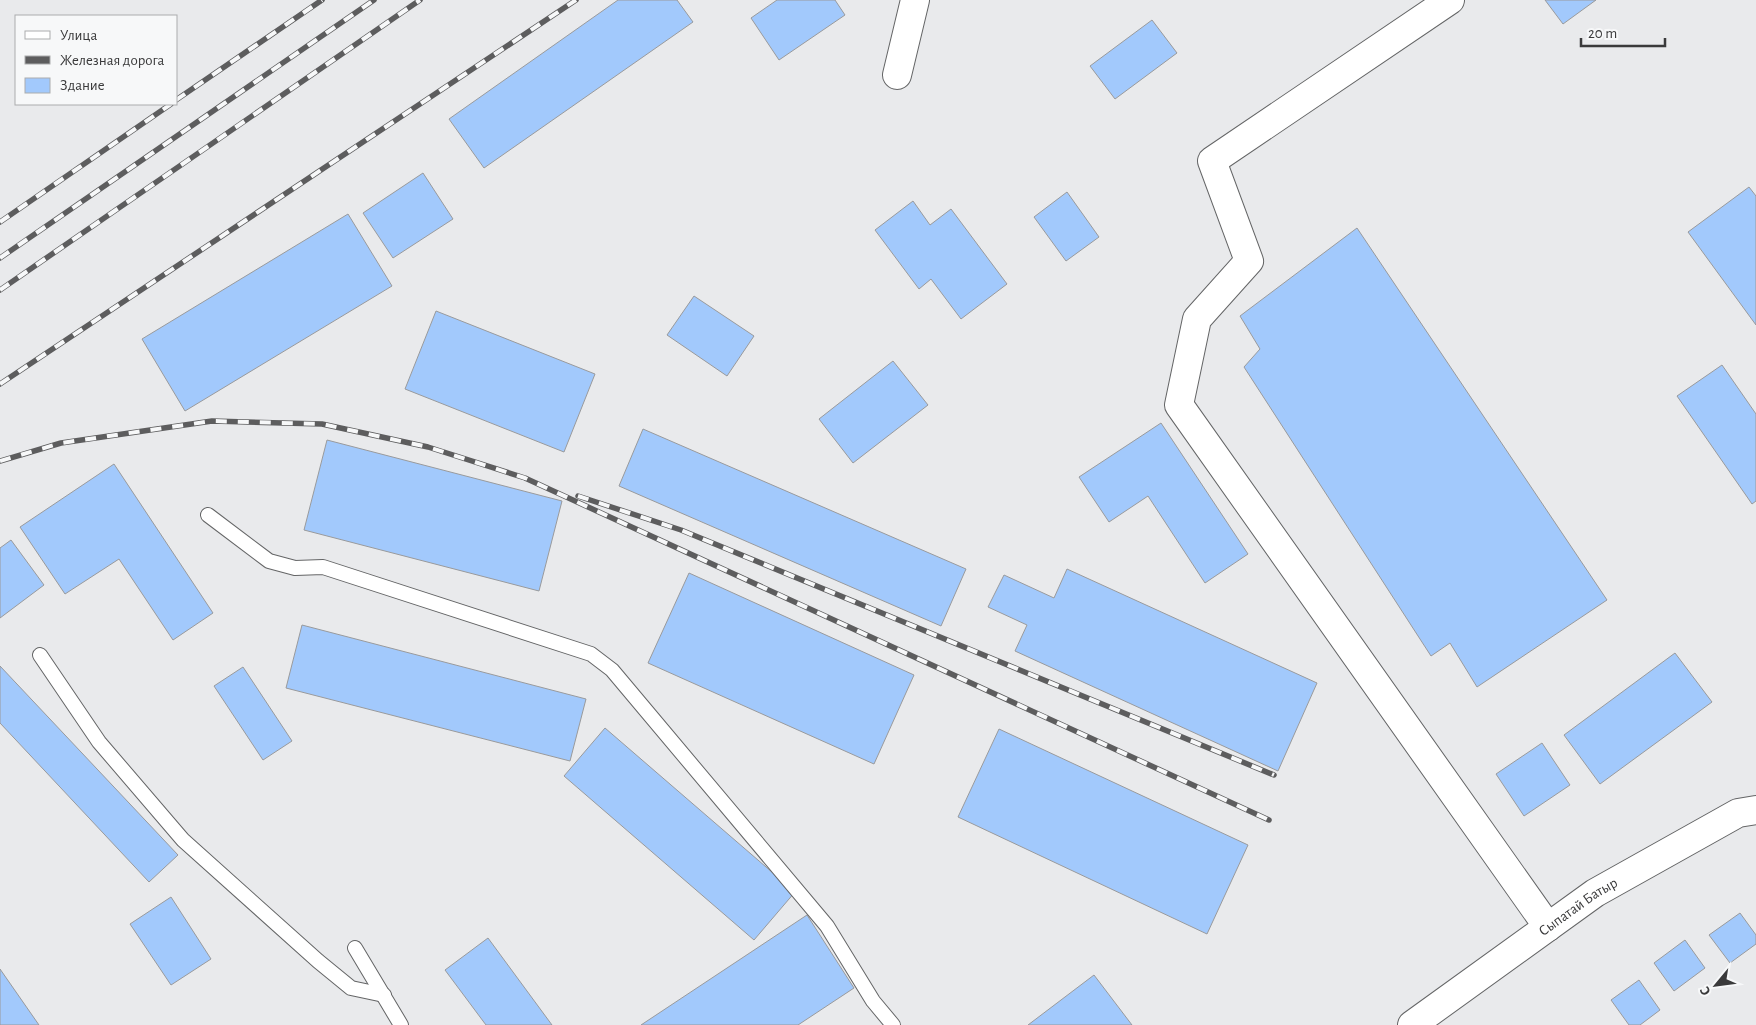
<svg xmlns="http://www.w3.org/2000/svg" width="1756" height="1025" font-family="'Alegreya Sans',sans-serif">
  <rect width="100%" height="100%" fill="#e9eaec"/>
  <g fill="#a2c9fc" stroke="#999a9c">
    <path d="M 618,0 L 677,0 L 693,22 L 484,168 L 449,119 Z"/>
    <path d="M 777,0 L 835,0 L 845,15 L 779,60 L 751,18 Z"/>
    <path d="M 1545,0 L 1596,0 L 1563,24 Z"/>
    <path d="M 1152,20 L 1177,53 L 1115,99 L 1090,66 Z"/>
    <path d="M 423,173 L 453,219 L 393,258 L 363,213 Z"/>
    <path d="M 1749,187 L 1756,196 L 1756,325 L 1688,232 Z"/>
    <path d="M 1067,192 L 1099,237 L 1066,261 L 1034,217 Z"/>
    <path d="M 913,201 L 930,225 L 951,209 L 1007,284 L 961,319 L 931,279 L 919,289 L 875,230 Z"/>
    <path d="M 348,214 L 392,286 L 185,411 L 142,339 Z"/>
    <path d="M 1357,228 L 1607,600 L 1477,687 L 1450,643 L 1431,656 L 1244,367 L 1260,349 L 1240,316 Z"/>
    <path d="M 694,296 L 754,336 L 727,376 L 667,335 Z"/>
    <path d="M 436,311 L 595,374 L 564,452 L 405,389 Z"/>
    <path d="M 893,361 L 928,405 L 853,463 L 819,419 Z"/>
    <path d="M 1722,365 L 1756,414 L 1756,501 L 1752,504 L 1677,396 Z"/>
    <path d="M 1161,423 L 1248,554 L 1205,583 L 1148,496 L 1109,522 L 1079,477 Z"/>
    <path d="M 643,429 L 966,569 L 941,626 L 619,486 Z"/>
    <path d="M 327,440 L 562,501 L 539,591 L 304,530 Z"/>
    <path d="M 114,464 L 213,613 L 173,640 L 119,559 L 65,594 L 20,527 Z"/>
    <path d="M 11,540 L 44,585 L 0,618 L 0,548 Z"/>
    <path d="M 1067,569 L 1317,683 L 1278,771 L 1015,651 L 1027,625 L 988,607 L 1004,575 L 1054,598 Z"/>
    <path d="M 689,573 L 914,675 L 874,764 L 648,663 Z"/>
    <path d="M 302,625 L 586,699 L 570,761 L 286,688 Z"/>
    <path d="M 1675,653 L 1712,702 L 1600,784 L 1564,735 Z"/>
    <path d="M 0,666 L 178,855 L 149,882 L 0,723 Z"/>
    <path d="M 243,667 L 292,741 L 263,760 L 214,686 Z"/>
    <path d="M 605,728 L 795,892 L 754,940 L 564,776 Z"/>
    <path d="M 999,729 L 1248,845 L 1207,934 L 958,817 Z"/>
    <path d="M 1542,743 L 1570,785 L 1524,816 L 1496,774 Z"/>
    <path d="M 171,897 L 211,959 L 171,985 L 130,924 Z"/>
    <path d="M 1740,913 L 1756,935 L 1756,944 L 1730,963 L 1709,935 Z"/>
    <path d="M 807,915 L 854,988 L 798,1025 L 641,1025 Z"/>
    <path d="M 488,938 L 552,1025 L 486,1025 L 445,970 Z"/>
    <path d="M 1685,940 L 1705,968 L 1674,991 L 1654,963 Z"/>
    <path d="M 0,969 L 39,1025 L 0,1025 Z"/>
    <path d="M 1094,975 L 1132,1025 L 1028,1025 Z"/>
    <path d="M 1639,980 L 1660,1010 L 1640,1025 L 1629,1025 L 1611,1000 Z"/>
  </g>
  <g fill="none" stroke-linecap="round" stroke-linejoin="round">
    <g stroke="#646566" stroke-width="16">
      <g id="lane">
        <path d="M 208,515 L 269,561 L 295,568 L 323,567 L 591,654 L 612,670 L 827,926 L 873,1001 L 893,1025"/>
        <path d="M 40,655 L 99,742 L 183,840 L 318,961 L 351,988 L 384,995"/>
        <path d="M 355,948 L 401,1025"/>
      </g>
    </g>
    <g stroke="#646566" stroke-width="30">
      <g id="street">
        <path d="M 1450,0 L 1212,161 L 1249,261 L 1197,319 L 1179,405 L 1548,927"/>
        <path d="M 897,75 L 915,0"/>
      </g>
    </g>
    <g stroke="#646566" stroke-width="30">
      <g id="primary">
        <path id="s1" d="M 1412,1025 L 1595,893 L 1738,813 L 1756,810"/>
      </g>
    </g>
    <use href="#lane" stroke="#fff" stroke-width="14"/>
    <use href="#street" stroke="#fff" stroke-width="28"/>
    <use href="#primary" stroke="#fff" stroke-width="28"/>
    <g stroke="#5d5d5e" stroke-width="5.5">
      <g id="rail">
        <path d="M 176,100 L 322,0"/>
        <path d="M 0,222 L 171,104"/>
        <path d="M 0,258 L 374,0"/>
        <path d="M 0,290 L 420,0"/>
        <path d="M 0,384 L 576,0"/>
        <path d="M 0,461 L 61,443 L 212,421 L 322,424 L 428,447 L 525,478 L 1269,820"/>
        <path d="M 578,496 L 681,530 L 1274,775"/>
      </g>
    </g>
    <use href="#rail" stroke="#f7f8f9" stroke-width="4" stroke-dasharray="11" stroke-linecap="butt"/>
  </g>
  <g text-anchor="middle" stroke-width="5" stroke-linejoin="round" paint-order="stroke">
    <g font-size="15" fill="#3a3a3b" stroke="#f7f8f9">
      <text dy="5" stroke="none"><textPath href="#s1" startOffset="204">Сыпатай Батыр</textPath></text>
    </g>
  </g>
  <rect x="15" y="15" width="162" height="90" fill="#f7f8f9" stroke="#abacad"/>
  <rect x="25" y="31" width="25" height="8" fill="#ffffff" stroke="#abacad"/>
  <text x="60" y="40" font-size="15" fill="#3a3a3b">Улица</text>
  <rect x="25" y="56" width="25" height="8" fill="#5d5d5e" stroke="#abacad"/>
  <text x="60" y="65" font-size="15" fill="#3a3a3b">Железная дорога</text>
  <rect x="25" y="78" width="25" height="15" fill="#a2c9fc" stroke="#abacad"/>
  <text x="60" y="90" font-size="15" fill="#3a3a3b">Здание</text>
  <g transform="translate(1716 985) rotate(241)" stroke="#f7f8f9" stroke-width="4" paint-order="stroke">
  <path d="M0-4L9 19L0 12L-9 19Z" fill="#3a3a3b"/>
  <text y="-8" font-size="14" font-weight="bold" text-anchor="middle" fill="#3a3a3b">С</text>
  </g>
  <path d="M1581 38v8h84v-8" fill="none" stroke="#3a3a3b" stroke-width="2.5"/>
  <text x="1588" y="38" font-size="15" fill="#3a3a3b" stroke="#f7f8f9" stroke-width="4" paint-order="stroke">20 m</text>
</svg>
